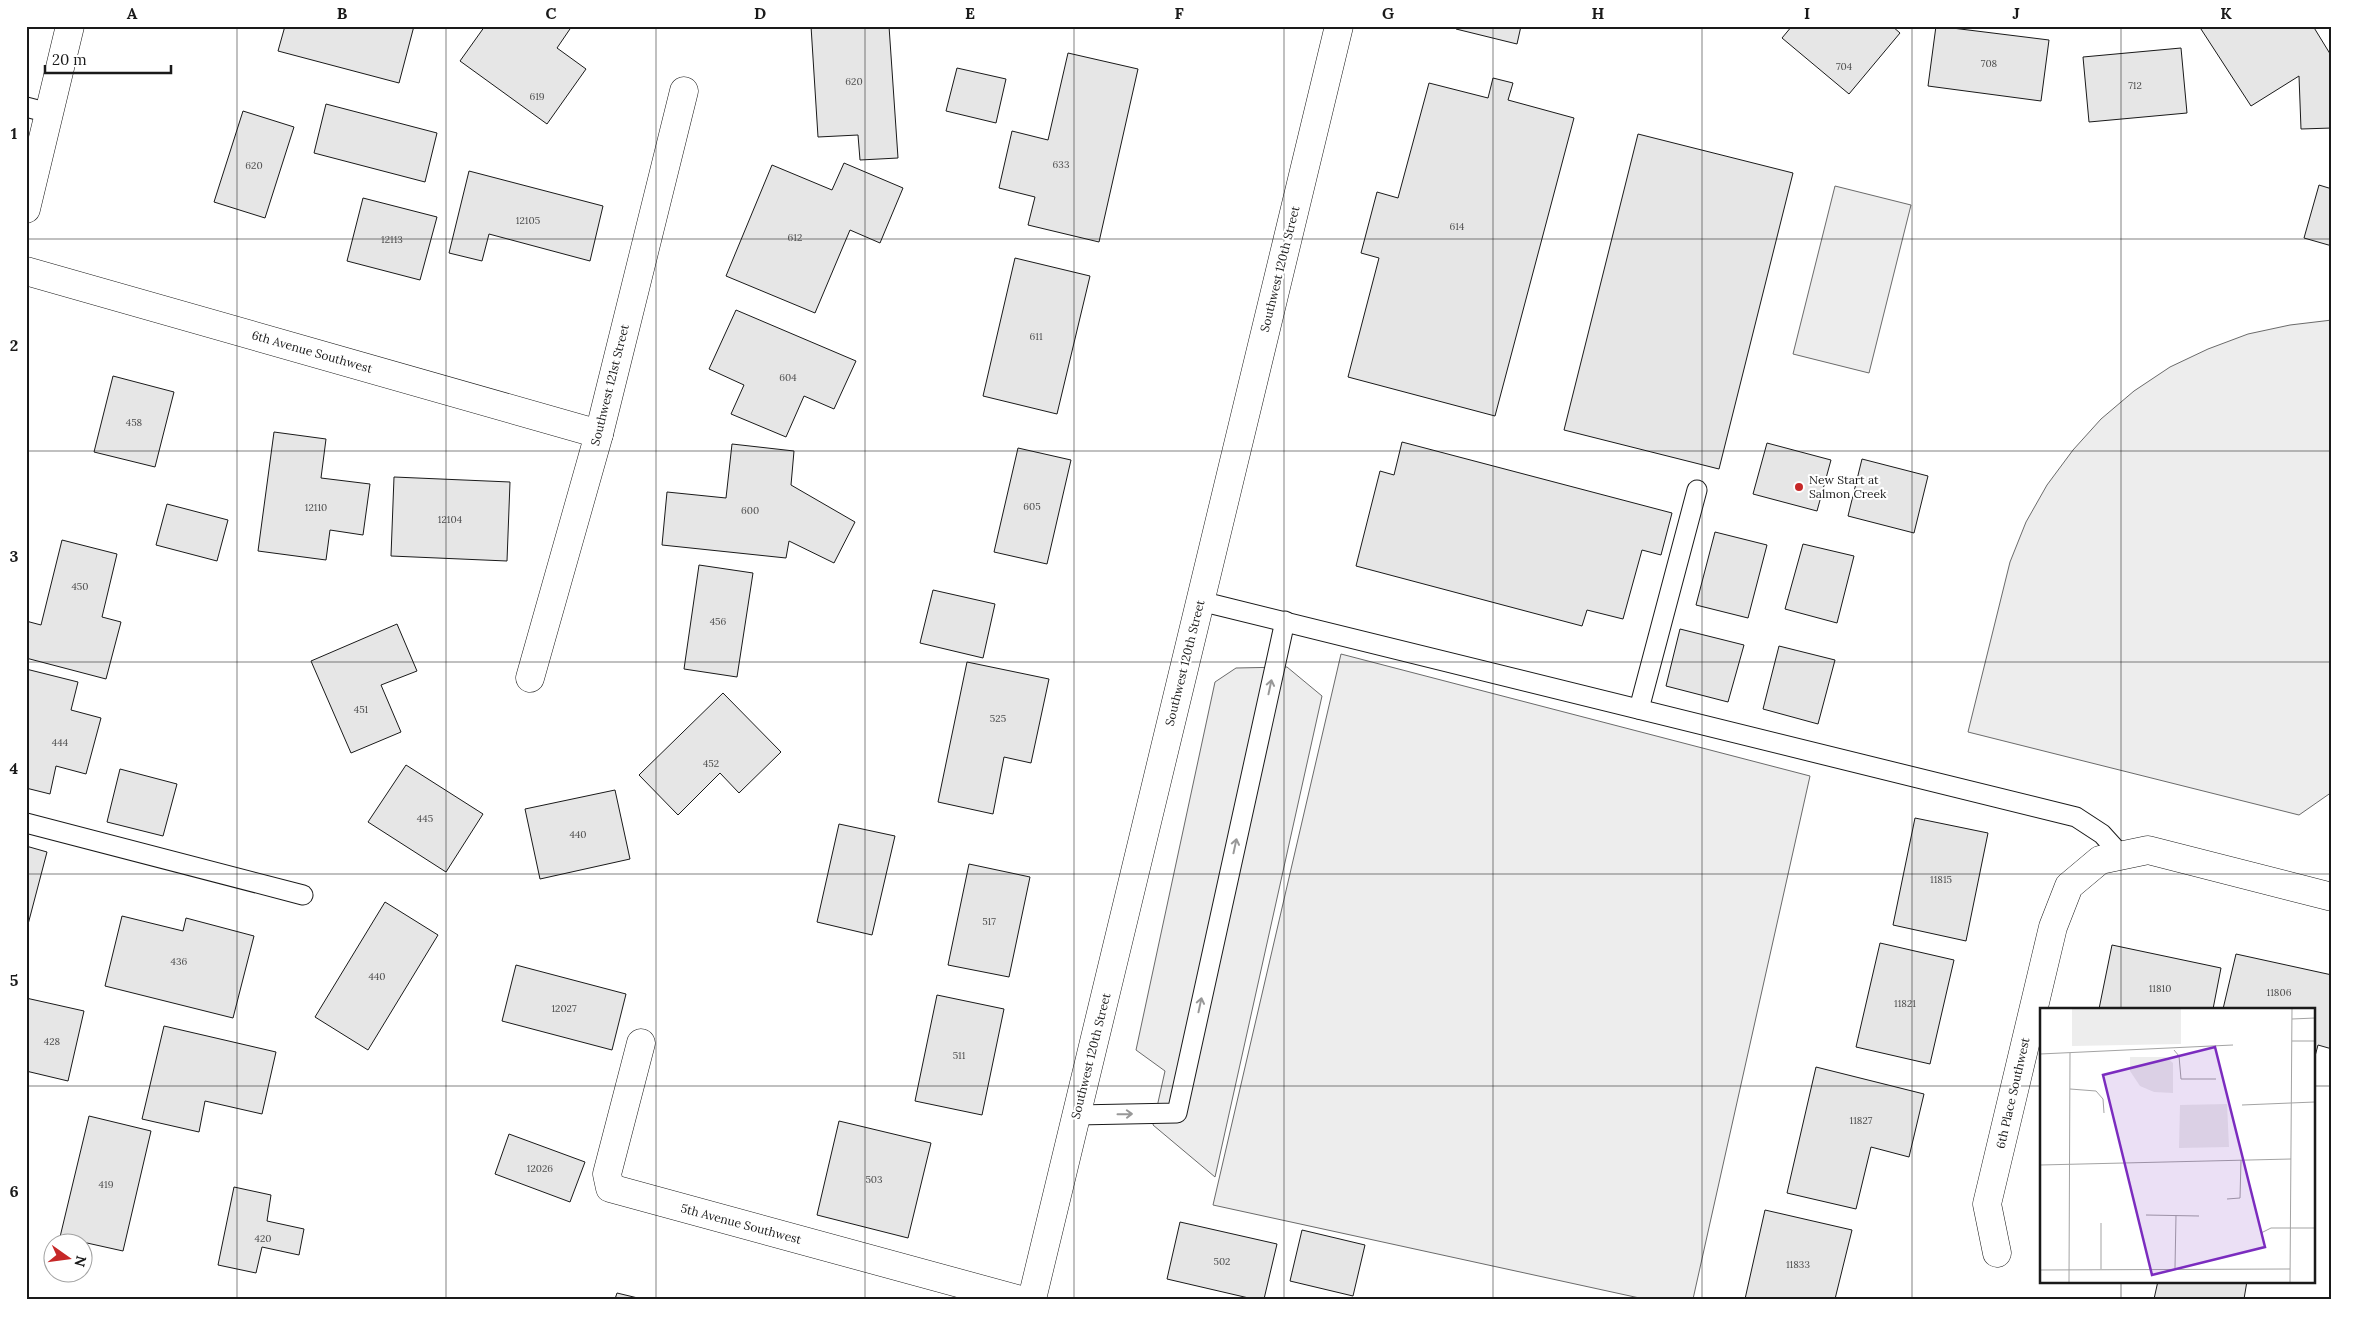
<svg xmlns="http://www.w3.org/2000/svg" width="2358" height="1325" font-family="Lora,serif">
  <rect width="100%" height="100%" fill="#fff"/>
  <g fill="#ededed" stroke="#6a6a6a">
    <path d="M 1835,186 L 1911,205 L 1869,373 L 1793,354 Z"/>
    <path d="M 2332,320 L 2332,792 L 2299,815 L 1968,732 L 2010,562 L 2026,522 L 2047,485 L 2073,450 L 2101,419 L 2134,391 L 2170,367 L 2208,349 L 2248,334 L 2290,325 Z"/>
    <path d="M 1341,654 L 1810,776 L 1693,1299 L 1644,1299 L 1213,1205 Z"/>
    <path d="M 1287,667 L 1322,696 L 1215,1177 L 1153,1125 L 1165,1071 L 1136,1050 L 1215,682 L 1236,668 Z"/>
  </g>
  <g fill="#e6e6e6" stroke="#1a1a1a">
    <path d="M 285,26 L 414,26 L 399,83 L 278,51 Z"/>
    <path d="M 485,26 L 572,26 L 557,48 L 586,69 L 547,124 L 460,61 Z"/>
    <path d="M 811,26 L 889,26 L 898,158 L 860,160 L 858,135 L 818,137 Z"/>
    <path d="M 1456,26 L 1521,26 L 1517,44 L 1456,29 Z"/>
    <path d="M 1792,26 L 1892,26 L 1900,33 L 1849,94 L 1782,38 Z"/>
    <path d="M 1936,26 L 2049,40 L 2041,101 L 1928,86 Z"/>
    <path d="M 2199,26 L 2313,26 L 2332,57 L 2332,128 L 2301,129 L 2299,76 L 2251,106 Z"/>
    <path d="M 2181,48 L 2187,113 L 2089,122 L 2083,57 Z"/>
    <path d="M 1068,53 L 1138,69 L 1099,242 L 1028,225 L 1035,197 L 999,188 L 1012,131 L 1048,140 Z"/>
    <path d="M 957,68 L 1006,79 L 996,123 L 946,111 Z"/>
    <path d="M 1493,78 L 1513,83 L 1508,100 L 1574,118 L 1495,416 L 1348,377 L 1379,258 L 1361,253 L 1377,192 L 1398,198 L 1429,83 L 1488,98 Z"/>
    <path d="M 326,104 L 437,133 L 425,182 L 314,153 Z"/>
    <path d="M 243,111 L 294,127 L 265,218 L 214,202 Z"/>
    <path d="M 1638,134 L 1793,173 L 1719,469 L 1564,430 Z"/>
    <path d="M 844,163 L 903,188 L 880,243 L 850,230 L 815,313 L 726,276 L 772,165 L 832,190 Z"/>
    <path d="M 469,171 L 603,206 L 590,261 L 489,234 L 482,261 L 449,253 Z"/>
    <path d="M 2319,185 L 2332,189 L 2332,246 L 2304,238 Z"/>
    <path d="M 363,198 L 437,217 L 420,280 L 347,261 Z"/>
    <path d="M 1015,258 L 1090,276 L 1057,414 L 983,396 Z"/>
    <path d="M 736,310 L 856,361 L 834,409 L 804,396 L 786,437 L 731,414 L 744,385 L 709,369 Z"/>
    <path d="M 113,376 L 174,392 L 155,467 L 94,452 Z"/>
    <path d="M 274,432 L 326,439 L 321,478 L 370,484 L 363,535 L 330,530 L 326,560 L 258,551 Z"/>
    <path d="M 1402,442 L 1672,513 L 1661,555 L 1642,550 L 1623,619 L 1587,610 L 1582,626 L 1356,566 L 1380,471 L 1394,475 Z"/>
    <path d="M 1767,443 L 1831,460 L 1817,511 L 1753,494 Z"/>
    <path d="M 732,444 L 794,451 L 791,485 L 855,522 L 834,563 L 789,541 L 786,558 L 662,545 L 667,492 L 726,498 Z"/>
    <path d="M 1018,448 L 1071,460 L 1047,564 L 994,552 Z"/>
    <path d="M 1862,459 L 1928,476 L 1914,533 L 1848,516 Z"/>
    <path d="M 394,477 L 510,482 L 507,561 L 391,556 Z"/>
    <path d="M 167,504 L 228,520 L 217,561 L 156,545 Z"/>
    <path d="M 1715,532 L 1767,545 L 1748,618 L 1696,605 Z"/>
    <path d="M 62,540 L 117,554 L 102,617 L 121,622 L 106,679 L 26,658 L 26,621 L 41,625 Z"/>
    <path d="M 1803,544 L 1854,556 L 1837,623 L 1785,609 Z"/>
    <path d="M 699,565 L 753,573 L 737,677 L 684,669 Z"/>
    <path d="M 933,590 L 995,604 L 983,658 L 920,643 Z"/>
    <path d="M 397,624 L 417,671 L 381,685 L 401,732 L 351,753 L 311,661 Z"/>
    <path d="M 1680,629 L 1744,645 L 1728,702 L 1666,686 Z"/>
    <path d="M 1779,646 L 1835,660 L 1818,724 L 1763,709 Z"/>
    <path d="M 967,662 L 1049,679 L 1031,763 L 1004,757 L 993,814 L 938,802 Z"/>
    <path d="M 26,669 L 78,682 L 71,710 L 101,718 L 86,774 L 56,766 L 50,794 L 26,788 Z"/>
    <path d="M 723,693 L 781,752 L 739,793 L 720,773 L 678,815 L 639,775 Z"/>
    <path d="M 406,765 L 483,814 L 446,872 L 368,822 Z"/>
    <path d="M 120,769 L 177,784 L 163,836 L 107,822 Z"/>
    <path d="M 615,790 L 630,859 L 540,879 L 525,809 Z"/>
    <path d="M 1915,818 L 1988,833 L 1966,941 L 1893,925 Z"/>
    <path d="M 839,824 L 895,836 L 872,935 L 817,922 Z"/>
    <path d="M 26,846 L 47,852 L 26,932 Z"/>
    <path d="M 969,864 L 1030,877 L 1009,977 L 948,965 Z"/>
    <path d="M 385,902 L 438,935 L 368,1050 L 315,1017 Z"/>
    <path d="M 122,916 L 183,931 L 186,918 L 254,936 L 233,1018 L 105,986 Z"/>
    <path d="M 1880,943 L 1954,960 L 1930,1064 L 1856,1047 Z"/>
    <path d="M 2112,945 L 2221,968 L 2213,1009 L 2099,1009 Z"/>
    <path d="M 2236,954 L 2332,975 L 2332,1049 L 2318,1045 L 2314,1060 L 2314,1009 L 2223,1009 Z"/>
    <path d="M 516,965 L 626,994 L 612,1050 L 502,1021 Z"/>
    <path d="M 937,995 L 1004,1009 L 982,1115 L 915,1101 Z"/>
    <path d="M 26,998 L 84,1011 L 68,1081 L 26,1071 Z"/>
    <path d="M 164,1026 L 276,1052 L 262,1114 L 205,1101 L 199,1132 L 142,1119 Z"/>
    <path d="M 1816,1067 L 1924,1094 L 1909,1157 L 1871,1147 L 1856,1209 L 1787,1193 Z"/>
    <path d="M 89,1116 L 151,1131 L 123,1251 L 60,1237 Z"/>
    <path d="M 839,1121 L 931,1143 L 908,1238 L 817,1215 Z"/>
    <path d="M 509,1134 L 585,1162 L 570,1202 L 495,1174 Z"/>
    <path d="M 234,1187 L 271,1195 L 267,1221 L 304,1229 L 299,1255 L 262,1247 L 256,1273 L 218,1265 Z"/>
    <path d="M 1765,1210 L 1852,1230 L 1835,1299 L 1745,1299 Z"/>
    <path d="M 1180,1222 L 1277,1244 L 1264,1299 L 1253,1299 L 1167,1279 Z"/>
    <path d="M 1302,1230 L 1365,1245 L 1353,1296 L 1290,1281 Z"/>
    <path d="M 2158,1281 L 2247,1281 L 2244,1299 L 2154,1299 Z"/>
    <path d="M 617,1293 L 642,1299 L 615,1299 Z"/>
  </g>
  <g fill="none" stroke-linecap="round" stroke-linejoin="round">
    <g stroke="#1a1a1a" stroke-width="21">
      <g id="lane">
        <path d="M 26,107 L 49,113"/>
        <path d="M 1200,601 L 2076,817 L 2102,834 L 2121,855"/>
        <path d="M 1639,709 L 1697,490"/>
        <path d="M 26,823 L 303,895"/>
        <path d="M 1077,1115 L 1177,1113 L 1285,621"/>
      </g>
    </g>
    <g stroke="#1a1a1a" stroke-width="29">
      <g id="street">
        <path d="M 26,209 L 70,26"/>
        <path d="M 26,271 L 599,434"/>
        <path d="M 530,678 L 599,434 L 684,91"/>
        <path d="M 641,1043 L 607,1174 L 610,1188 L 1017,1299"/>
        <path d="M 1997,1253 L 1987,1204 L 2053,927 L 2069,886 L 2100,860 L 2148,850 L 2332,897"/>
      </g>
    </g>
    <g stroke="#1a1a1a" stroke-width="29">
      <path id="secondary" d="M 1032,1299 L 1339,26"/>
    </g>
    <use href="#lane" stroke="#fff" stroke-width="19"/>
    <use href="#street" stroke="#fff" stroke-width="28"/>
    <use href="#secondary" stroke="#fff" stroke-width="28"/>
  </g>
  <defs><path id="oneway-shaft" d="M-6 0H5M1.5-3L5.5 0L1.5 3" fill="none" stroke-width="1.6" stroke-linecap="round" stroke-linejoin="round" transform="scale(1.25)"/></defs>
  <g stroke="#989898">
    <use href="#oneway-shaft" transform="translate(1270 687) rotate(-78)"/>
    <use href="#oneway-shaft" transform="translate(1235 846) rotate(-78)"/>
    <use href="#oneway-shaft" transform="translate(1200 1005) rotate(-78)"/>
    <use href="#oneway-shaft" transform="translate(1125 1114) rotate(-1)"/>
  </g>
  <path fill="none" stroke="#1a1a1a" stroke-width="1" stroke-opacity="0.55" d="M 237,26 L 237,1299M 446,26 L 446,1299M 656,26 L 656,1299M 865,26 L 865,1299M 1074,26 L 1074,1299M 1284,26 L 1284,1299M 1493,26 L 1493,1299M 1702,26 L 1702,1299M 1912,26 L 1912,1299M 2121,26 L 2121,1009M 26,239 L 2332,239M 26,451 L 2332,451M 26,662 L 2332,662M 26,874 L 2332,874M 26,1086 L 2042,1086M 2314,1086 L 2332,1086M 2121,1281 L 2121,1299"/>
  <circle fill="#c62828" stroke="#fff" stroke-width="2" cx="1799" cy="487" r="5"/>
  <g text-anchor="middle" stroke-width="4" stroke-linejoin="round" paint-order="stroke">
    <g font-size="10" fill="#4d4d4d">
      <text x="1989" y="67">708</text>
      <text x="1844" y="70">704</text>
      <text x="854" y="85">620</text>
      <text x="2135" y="89">712</text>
      <text x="537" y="100">619</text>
      <text x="1061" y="168">633</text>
      <text x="254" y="169">620</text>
      <text x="528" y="224">12105</text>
      <text x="1457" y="230">614</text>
      <text x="795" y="241">612</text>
      <text x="392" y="243">12113</text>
      <text x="1036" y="340">611</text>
      <text x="788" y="381">604</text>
      <text x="134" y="426">458</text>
      <text x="1032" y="510">605</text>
      <text x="316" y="511">12110</text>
      <text x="750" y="514">600</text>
      <text x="450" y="523">12104</text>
      <text x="80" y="590">450</text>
      <text x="718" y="625">456</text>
      <text x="361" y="713">451</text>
      <text x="998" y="722">525</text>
      <text x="60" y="746">444</text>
      <text x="711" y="767">452</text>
      <text x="425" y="822">445</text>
      <text x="578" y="838">440</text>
      <text x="1941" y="883">11815</text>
      <text x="989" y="925">517</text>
      <text x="179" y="965">436</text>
      <text x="377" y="980">440</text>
      <text x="2160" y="992">11810</text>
      <text x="2279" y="996">11806</text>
      <text x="1905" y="1007">11821</text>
      <text x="564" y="1012">12027</text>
      <text x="52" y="1045">428</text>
      <text x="959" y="1059">511</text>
      <text x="1861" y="1124">11827</text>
      <text x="540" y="1172">12026</text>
      <text x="874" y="1183">503</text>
      <text x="106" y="1188">419</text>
      <text x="263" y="1242">420</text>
      <text x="1222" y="1265">502</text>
      <text x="1798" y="1268">11833</text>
    </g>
    <g font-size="12" fill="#1a1a1a" stroke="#fff">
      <text transform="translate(1280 269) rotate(-76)" y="4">Southwest 120th Street</text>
      <text transform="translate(312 352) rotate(16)" y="4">6th Avenue Southwest</text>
      <text transform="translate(610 385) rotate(-76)" y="4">Southwest 121st Street</text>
      <text transform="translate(1185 663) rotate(-76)" y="4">Southwest 120th Street</text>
      <text transform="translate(1091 1056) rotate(-76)" y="4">Southwest 120th Street</text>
      <text transform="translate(2013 1093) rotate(-77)" y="4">6th Place Southwest</text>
      <text transform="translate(741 1224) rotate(15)" y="4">5th Avenue Southwest</text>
    </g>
    <g font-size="12" fill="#1a1a1a" stroke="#fff" text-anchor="start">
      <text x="1809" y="484">New Start at<tspan x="1809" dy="14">Salmon Creek</tspan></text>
    </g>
  </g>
  <g transform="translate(2040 1008)">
    <rect width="275" height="275" fill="#fff"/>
    <path d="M 32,0 L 141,0 L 141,36 L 32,38 ZM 90,49 L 126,49 L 133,55 L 133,85 L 114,84 L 100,78 L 90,63 ZM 187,96 L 189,139 L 139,140 L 140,97 Z" fill="#ededed"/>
    <path fill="none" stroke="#a3a3a3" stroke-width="1" d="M 252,11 L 275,10M 252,33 L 275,33M 134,42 L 139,48 L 141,71 L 176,71M 0,46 L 193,37M 30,81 L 56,83 L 63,91 L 64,105M 202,97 L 275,94M 0,157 L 251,151M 187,191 L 200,190 L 201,152M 106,207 L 159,208M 61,215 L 61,261M 221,225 L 231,220 L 275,220M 135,260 L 136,207M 0,262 L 250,261M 29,275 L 30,45M 250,275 L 252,0"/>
    <path fill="#7b2cbf" fill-opacity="0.15" stroke="#7b2cbf" stroke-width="2.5" d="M 175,39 L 225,239 L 112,267 L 63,67 Z"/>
    <rect width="275" height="275" fill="none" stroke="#1a1a1a" stroke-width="2.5"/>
  </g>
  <rect width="2358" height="1325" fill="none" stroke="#ffffff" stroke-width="55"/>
  <g transform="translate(68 1258) rotate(104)"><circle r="24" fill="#ffffff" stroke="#a3a3a3"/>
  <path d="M0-4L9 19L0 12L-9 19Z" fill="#c62828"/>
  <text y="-8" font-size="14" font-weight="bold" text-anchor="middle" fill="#1a1a1a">N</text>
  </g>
  <path d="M45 65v8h126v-8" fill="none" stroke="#1a1a1a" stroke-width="2.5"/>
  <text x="52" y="65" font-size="15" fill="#1a1a1a" stroke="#ffffff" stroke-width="4" paint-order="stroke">20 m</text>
  <rect x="28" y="28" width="2302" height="1270" fill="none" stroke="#1a1a1a" stroke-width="2"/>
  <g font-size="16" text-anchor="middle" font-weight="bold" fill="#1a1a1a">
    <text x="132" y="19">A</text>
    <text x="342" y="19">B</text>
    <text x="551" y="19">C</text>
    <text x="760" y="19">D</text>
    <text x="970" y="19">E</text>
    <text x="1179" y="19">F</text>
    <text x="1388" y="19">G</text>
    <text x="1598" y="19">H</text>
    <text x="1807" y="19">I</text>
    <text x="2016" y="19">J</text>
    <text x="2226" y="19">K</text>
    <text x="14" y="139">1</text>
    <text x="14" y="351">2</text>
    <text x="14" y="562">3</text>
    <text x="14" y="774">4</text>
    <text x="14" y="986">5</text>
    <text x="14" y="1197">6</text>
  </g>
</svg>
